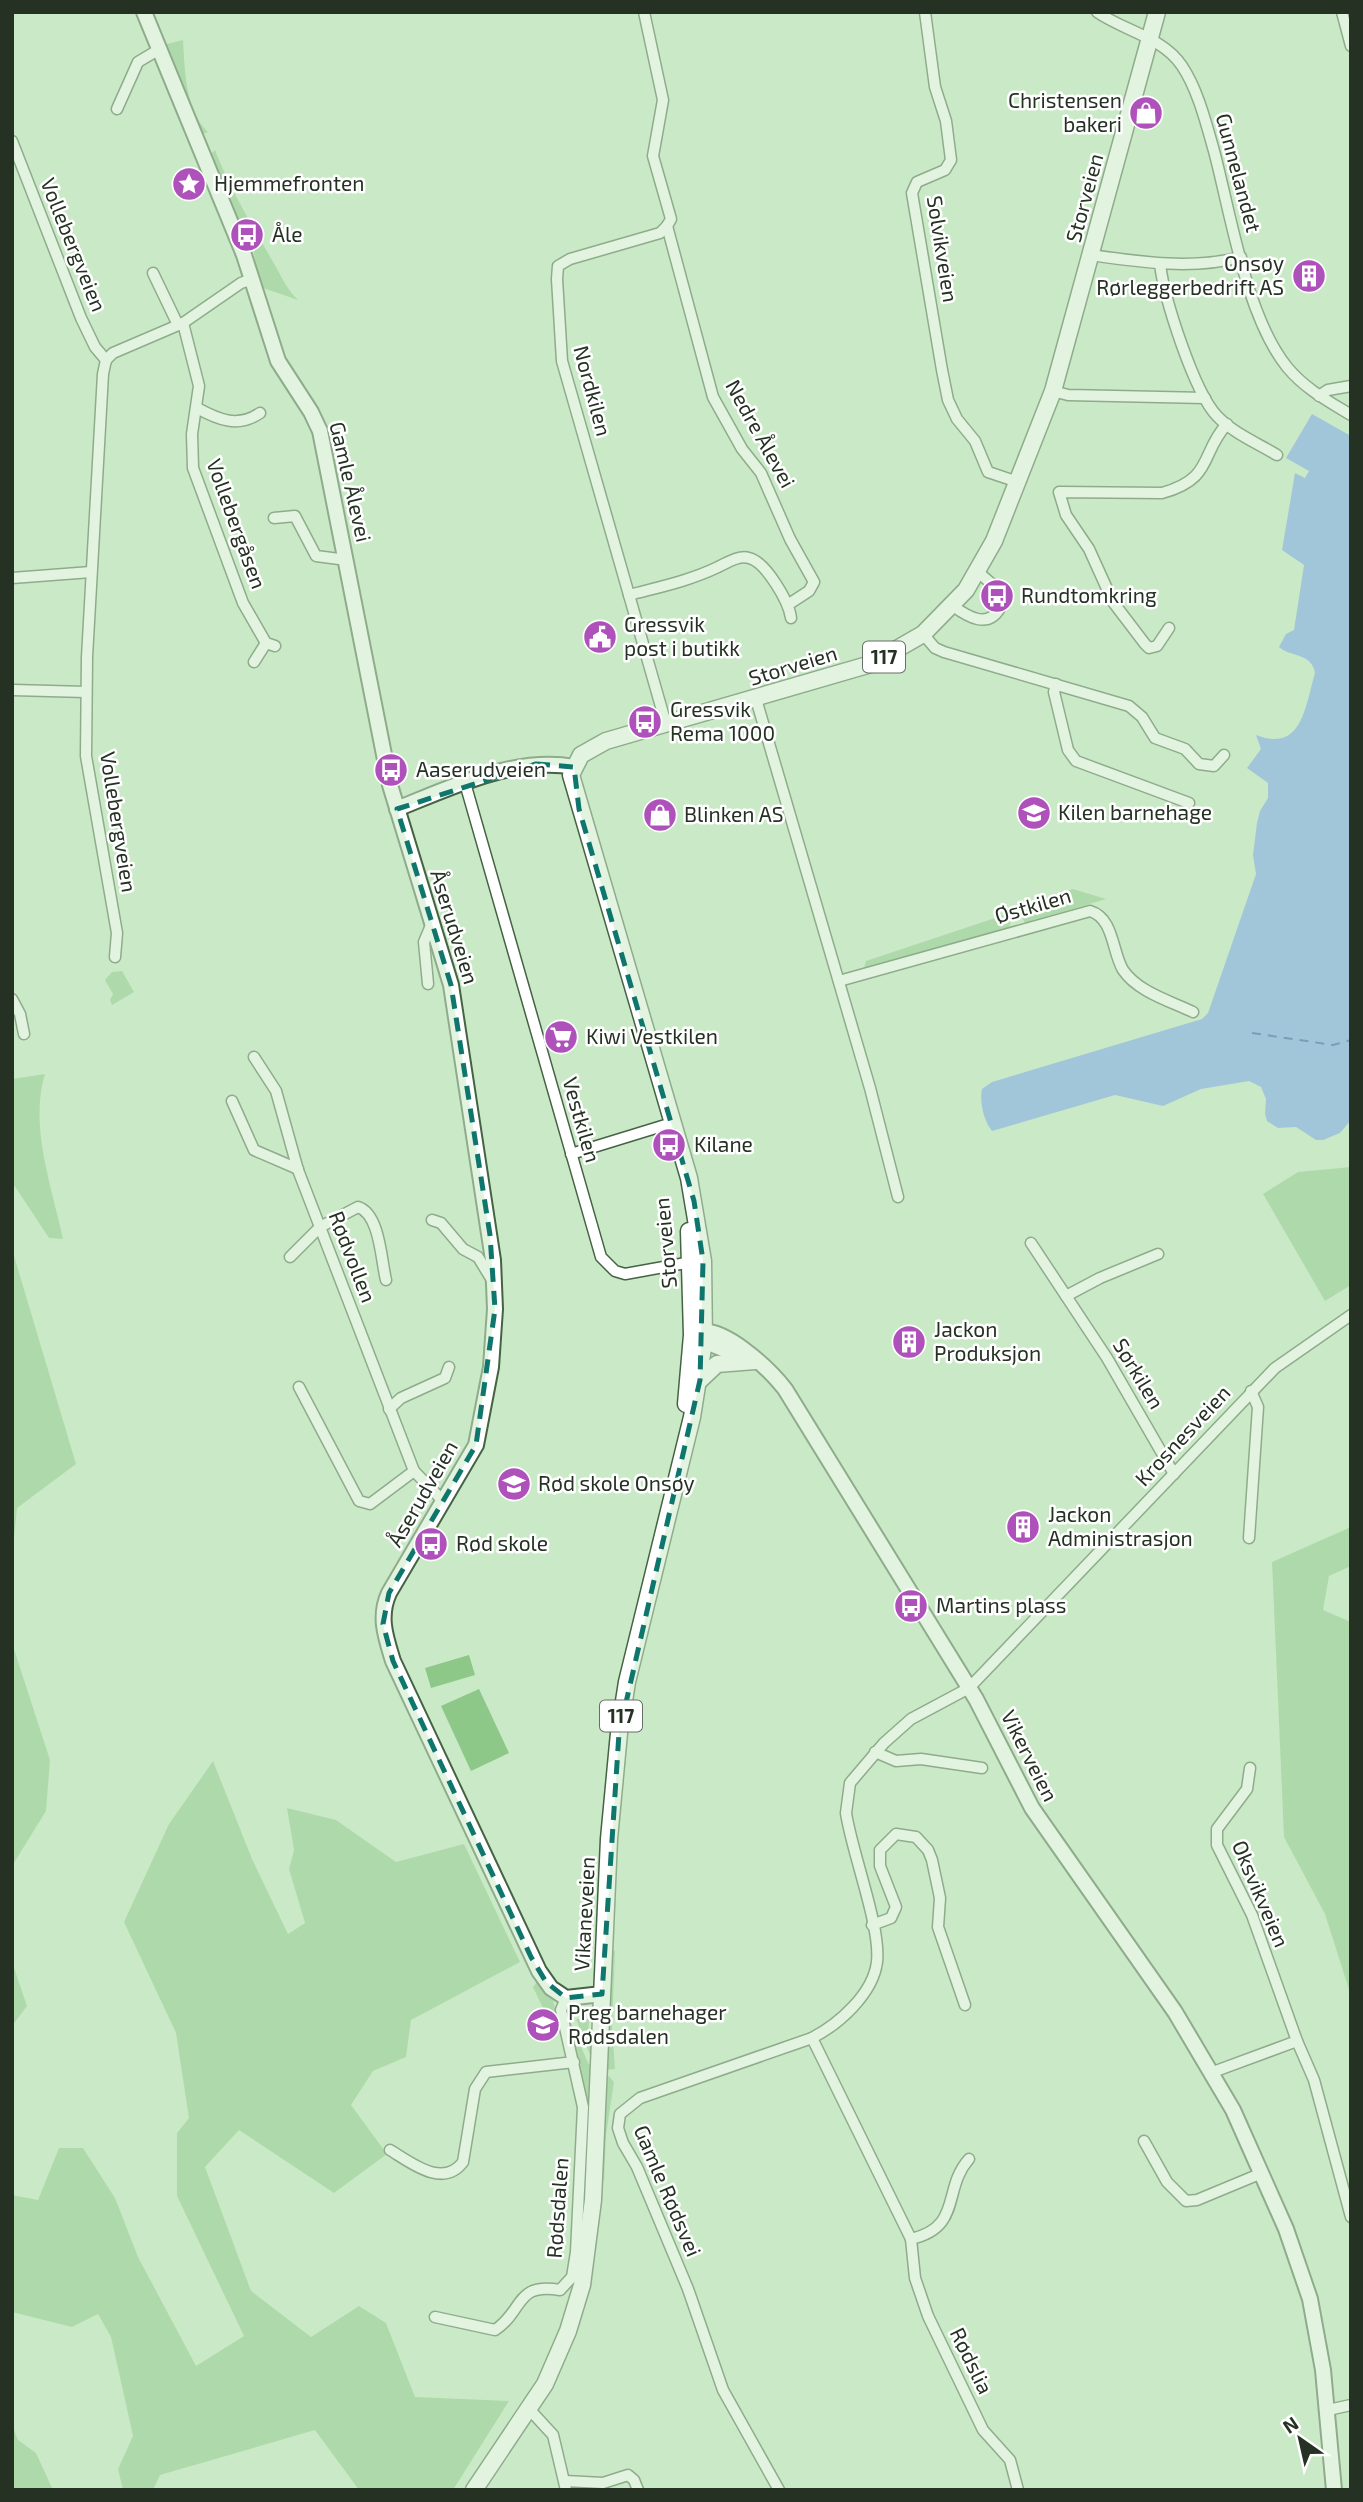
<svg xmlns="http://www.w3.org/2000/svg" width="1363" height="2502" font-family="'Exo 2',sans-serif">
  <rect width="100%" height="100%" fill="#caeac7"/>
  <g fill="#8dc889">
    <path d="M 183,40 C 185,70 185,110 208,132 L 199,136 L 163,45 Z"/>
    <path d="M 215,150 C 231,191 251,223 272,260 C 281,275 285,287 298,300 L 260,287 L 251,237 L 235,218 L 208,157 Z"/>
    <path d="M 1073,889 L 1106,899 L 1025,923 L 1019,910 L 1038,900 Z"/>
    <path d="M 1013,912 L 1009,928 L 864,968 L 866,961 Z"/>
    <path d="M 122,971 L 134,992 L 112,1005 L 110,1000 L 113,994 L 105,980 L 112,972 Z"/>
    <path d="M 45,1074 C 29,1126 52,1187 63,1239 L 49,1238 L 12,1182 L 12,1079 Z"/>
    <path d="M 1351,1167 L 1351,1285 L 1325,1301 L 1263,1194 L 1298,1172 Z"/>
    <path d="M 12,1249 L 76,1464 L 17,1508 L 12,1558 Z"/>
    <path d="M 1351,1527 L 1351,1566 L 1329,1576 L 1323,1610 L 1351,1622 L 1351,1996 L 1325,1914 L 1284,1837 L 1272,1562 Z"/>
    <path d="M 12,1643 L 50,1760 L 46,1811 L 12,1866 Z"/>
    <path d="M 469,1655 L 475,1675 L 431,1688 L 425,1668 Z"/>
    <path d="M 479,1689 L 509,1753 L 471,1771 L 441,1706 Z"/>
    <path d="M 213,1761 L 252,1859 L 288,1934 L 305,1923 L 289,1869 L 294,1850 L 287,1808 L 336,1820 L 396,1862 L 464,1844 L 520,1962 L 411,2020 L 406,2057 L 373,2071 L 351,2105 L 387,2154 L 334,2193 L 239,2130 L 205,2167 L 251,2291 L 311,2337 L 359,2306 L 386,2323 L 415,2397 L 509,2401 L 453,2490 L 359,2490 L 315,2430 L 160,2475 L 153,2490 L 123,2490 L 118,2469 L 133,2436 L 111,2337 L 98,2314 L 72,2327 L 12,2312 L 12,2195 L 38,2200 L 59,2148 L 83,2148 L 115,2198 L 138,2257 L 196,2366 L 244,2336 L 177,2196 L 177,2133 L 189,2118 L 176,2033 L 124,1922 L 169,1824 Z"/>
    <path d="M 611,1949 L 615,1951 L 612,2027 L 615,2069 L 607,2070 Z"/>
    <path d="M 12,1962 L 27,2006 L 12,2026 Z"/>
    <path d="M 537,1982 L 553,2000 L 559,2025 L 552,2027 L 533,1987 Z"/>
    <path d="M 568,2017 L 589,2065 L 592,2060 L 576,2019 L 589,2019 L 588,2038 L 594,2054 L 589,2170 L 574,2294 L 572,2295 L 579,2251 L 586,2101 Z"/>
    <path d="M 609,2076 L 614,2082 L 606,2135 L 604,2183 L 601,2161 L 604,2080 Z"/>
    <path d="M 12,2425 L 18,2440 L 36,2453 L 53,2490 L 12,2490 Z"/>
  </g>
  <path fill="#729cef" d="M 1312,414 L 1351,436 L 1351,1120 L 1340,1133 L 1323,1140 L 1316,1140 L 1296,1127 L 1278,1128 L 1267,1121 L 1265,1114 L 1266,1099 L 1261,1087 L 1249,1081 L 1201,1089 L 1163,1106 L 1115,1095 L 992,1131 C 984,1122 979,1101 982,1089 L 992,1082 L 1202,1019 L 1208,1013 L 1256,874 L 1253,855 L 1257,823 L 1260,811 L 1268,798 L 1268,783 L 1247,768 L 1261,749 L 1256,735 C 1302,753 1305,707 1315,673 C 1312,653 1290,657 1279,647 L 1286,634 L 1294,630 L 1304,565 L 1282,550 L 1295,473 L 1305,478 L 1309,471 L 1286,458 Z"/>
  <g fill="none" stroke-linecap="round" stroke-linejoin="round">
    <path stroke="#1843a2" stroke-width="2" stroke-dasharray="9 7" stroke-linecap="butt" d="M 1252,1033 L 1333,1045 L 1351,1040"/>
    <g stroke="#466244" stroke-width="13">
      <g id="street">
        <path d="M 644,12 L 663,100 L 653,156 L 671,219 L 667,226"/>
        <path d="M 925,12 L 935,87 L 946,121 L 951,160 L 945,170 L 917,182 L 912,193 L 942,370 L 948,400 L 957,419 L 975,441 L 988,472 L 1018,482"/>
        <path d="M 1097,12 C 1124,31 1163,37 1182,66 C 1198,90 1206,123 1214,151 C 1231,215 1246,316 1287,367 C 1304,388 1328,401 1351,415"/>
        <path d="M 1342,12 L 1351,46"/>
        <path d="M 117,109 L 138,62 L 158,50"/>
        <path d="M 12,141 L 81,318 L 95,347 L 106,360"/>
        <path d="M 667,226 L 713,397 L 742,449 L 761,473 L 790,539 L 814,582 L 809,591 L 789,604"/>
        <path d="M 1091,255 C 1140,262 1193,270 1241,257"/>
        <path d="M 1160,264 C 1164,298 1194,392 1217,416 C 1233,433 1257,443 1277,455"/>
        <path d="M 153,273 L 178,325"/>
        <path d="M 183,323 L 199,386 L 192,434 L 193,468 L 243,603 L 266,643 L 275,646"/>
        <path d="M 1053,391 L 1068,395 L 1205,398"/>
        <path d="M 1319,396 L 1328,390 L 1351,386"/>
        <path d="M 197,408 C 219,420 238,428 260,413"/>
        <path d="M 274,518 L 295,516 L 316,556 L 347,560"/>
        <path d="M 12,578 L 91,572"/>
        <path d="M 629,595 C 659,587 689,581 718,567 C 727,563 738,555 749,558 C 766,562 789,602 791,618"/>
        <path d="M 953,606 C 968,617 988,629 1000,608 L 993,585 L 978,572"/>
        <path d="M 1169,628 L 1157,646 L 1149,648 L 1145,644 L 1113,602 L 1089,549 L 1066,515 L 1059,492 L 1162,493 C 1214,479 1200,453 1227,424"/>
        <path d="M 923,634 L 935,648 L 944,652 L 1129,706 L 1142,717 L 1155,738 L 1185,749 L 1199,764 L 1214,766 L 1224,755"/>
        <path d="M 254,662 L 266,643"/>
        <path d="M 1056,684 L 1054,692 L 1068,750 L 1076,761 L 1189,803"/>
        <path d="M 13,690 L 86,692"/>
        <path d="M 756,699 L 870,1088 L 898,1197"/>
        <path d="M 666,724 L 562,361 L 557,279 L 558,266 L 570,259 L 660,233 L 667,226"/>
        <path d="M 465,783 L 601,1257 L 615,1271 L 625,1274 L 686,1263"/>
        <path d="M 115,957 L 117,933 L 86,756 L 87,657 L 103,374 L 106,360 L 113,353 L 183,323 L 241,283 L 252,279"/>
        <path d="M 839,981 L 1090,911 C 1114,918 1112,952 1123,970 C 1138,992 1170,1001 1193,1012"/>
        <path d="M 428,984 L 424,942 L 432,923"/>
        <path d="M 12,999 L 20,1014 L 24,1034"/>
        <path d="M 254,1057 L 276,1091 L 298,1170 L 414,1471 L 444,1502"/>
        <path d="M 232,1101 L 254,1150 L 298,1169"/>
        <path d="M 571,1154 L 672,1123"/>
        <path d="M 432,1220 L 441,1223 L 463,1249 L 478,1257 L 492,1280"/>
        <path d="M 1031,1243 L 1107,1358 L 1174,1474"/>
        <path d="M 290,1257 L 320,1227 L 358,1207 C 380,1214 381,1260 386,1280"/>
        <path d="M 1066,1296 L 1100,1278 L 1158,1254"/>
        <path d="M 299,1387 L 359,1501 L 370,1504 L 414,1471"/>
        <path d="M 389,1409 L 401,1398 L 445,1378 L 449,1367"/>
        <path d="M 1249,1538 L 1258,1407 L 1251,1391"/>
        <path d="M 875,1752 L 896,1761 L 921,1759 L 982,1768"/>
        <path d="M 872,1925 L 891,1918 L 896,1907 L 880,1866 L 880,1850 L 896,1834 L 916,1837 L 928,1850 L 932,1860 L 940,1898 L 938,1927 L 965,2005"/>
        <path d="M 812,2038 L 911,2239 C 963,2227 942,2189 969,2159"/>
        <path d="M 1297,2041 L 1314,2080 L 1351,2217"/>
        <path d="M 1213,2072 L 1297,2041 L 1252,1915 L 1217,1845 L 1217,1829 L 1247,1789 L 1250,1768"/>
        <path d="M 1144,2141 L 1167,2182 L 1186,2201 L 1197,2200 L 1262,2173"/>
        <path d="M 390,2150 C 410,2162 443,2189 463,2162 L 475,2089 L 486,2072 L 574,2062"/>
        <path d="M 911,2239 L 915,2278 L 928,2316 L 983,2430 L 1010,2460 L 1018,2490"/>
        <path d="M 435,2317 L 495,2330 C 524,2311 515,2282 560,2290 L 572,2277 L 576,2252 L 583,2107 L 561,2010 L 566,1998"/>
        <path d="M 530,2410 L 553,2435 L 566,2490"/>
        <path d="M 1328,2410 L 1351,2405"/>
        <path d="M 565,2481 L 603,2483 L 628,2475 L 634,2480 L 638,2490"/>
        <path d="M 779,2490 L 723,2390 L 688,2289 L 637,2167 L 623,2143 L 618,2128 L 620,2114 L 640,2098 L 812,2038 C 839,2024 873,1994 877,1962 C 881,1927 852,1853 846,1813 L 850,1783 L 884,1743 L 911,1719 L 969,1688 L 1275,1368 L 1351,1315"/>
      </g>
    </g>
    <g stroke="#466244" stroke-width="18">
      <g id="secondary">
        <path d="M 144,12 L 244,255 L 278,361 L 311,412 L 320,431 L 390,785 L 451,985 L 493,1260 L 495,1309 L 491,1367 L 476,1445 L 389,1593 C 378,1617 386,1638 393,1661 L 539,1971 L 551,1988 L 566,1998 L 602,1994"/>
        <path d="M 397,809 C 451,787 516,756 574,767"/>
        <path d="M 696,1333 C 722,1323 770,1370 785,1389 L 976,1699 L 1032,1808 L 1175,2012 L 1233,2110 L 1286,2229 L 1310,2299 L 1323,2370 L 1334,2490"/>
        <path d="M 696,1338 L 745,1358"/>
      </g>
    </g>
    <g stroke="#466244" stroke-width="19">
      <g id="primary">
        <path d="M 700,1380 L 717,1364 L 755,1361"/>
        <path d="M 686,1404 L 692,1335 L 689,1231"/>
        <path d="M 474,2490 L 545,2384 L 568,2331 L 582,2285 L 593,2200 L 609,1839 L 619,1733 L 627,1682 L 692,1417 L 704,1342 L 703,1261 L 689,1178 L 571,775 L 581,755 L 606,741 L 871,664 L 923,634 L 966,590 L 994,541 L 1053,391 L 1157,12"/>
      </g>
    </g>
    <use href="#street" stroke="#fff" stroke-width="10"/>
    <use href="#secondary" stroke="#fff" stroke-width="14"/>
    <use href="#primary" stroke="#fff" stroke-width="16"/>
  </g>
  <path d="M0 0H1363V2502H0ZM 536,764 L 574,767 L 579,809 L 694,1201 L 703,1261 L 700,1380 L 619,1733 L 602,1994 L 566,1998 L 546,1982 L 531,1957 L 393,1661 L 383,1624 L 389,1593 L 476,1445 L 495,1309 L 490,1235 L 451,985 L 397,809 Z" fill="#caeac7" fill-opacity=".55" fill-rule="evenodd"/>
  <path fill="none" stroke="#0f766e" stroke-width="5" stroke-dasharray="14 9" stroke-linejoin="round" d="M 536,764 L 574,767 L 579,809 L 694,1201 L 703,1261 L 700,1380 L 619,1733 L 602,1994 L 566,1998 L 546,1982 L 531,1957 L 393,1661 L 383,1624 L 389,1593 L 476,1445 L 495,1309 L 490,1235 L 451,985 L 397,809 Z"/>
  <defs>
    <g id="shop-disc" transform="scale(1.75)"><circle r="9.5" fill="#af51bb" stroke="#fff"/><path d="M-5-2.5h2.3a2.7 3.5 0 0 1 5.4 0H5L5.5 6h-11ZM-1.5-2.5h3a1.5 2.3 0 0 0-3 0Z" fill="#fff"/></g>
    <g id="sight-disc" transform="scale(1.75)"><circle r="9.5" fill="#af51bb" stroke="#fff"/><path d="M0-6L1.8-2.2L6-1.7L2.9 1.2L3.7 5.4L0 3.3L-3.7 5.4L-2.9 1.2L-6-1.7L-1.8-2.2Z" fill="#fff"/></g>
    <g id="bus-disc" transform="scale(1.75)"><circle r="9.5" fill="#af51bb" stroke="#fff"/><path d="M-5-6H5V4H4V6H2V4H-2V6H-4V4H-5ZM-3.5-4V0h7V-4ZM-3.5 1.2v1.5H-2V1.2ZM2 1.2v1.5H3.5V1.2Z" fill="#fff"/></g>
    <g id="building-disc" transform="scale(1.75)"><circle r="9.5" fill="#af51bb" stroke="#fff"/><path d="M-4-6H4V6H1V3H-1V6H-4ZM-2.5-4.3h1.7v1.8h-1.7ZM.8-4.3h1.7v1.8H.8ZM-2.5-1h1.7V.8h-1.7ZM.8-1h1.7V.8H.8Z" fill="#fff"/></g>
    <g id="civic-disc" transform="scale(1.75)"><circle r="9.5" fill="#af51bb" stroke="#fff"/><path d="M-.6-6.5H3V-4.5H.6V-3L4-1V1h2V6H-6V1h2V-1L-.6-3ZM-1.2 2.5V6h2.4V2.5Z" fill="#fff"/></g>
    <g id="school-disc" transform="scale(1.75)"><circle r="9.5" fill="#af51bb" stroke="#fff"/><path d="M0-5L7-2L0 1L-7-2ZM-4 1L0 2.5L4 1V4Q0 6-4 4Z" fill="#fff"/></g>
    <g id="supermarket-disc" transform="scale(1.75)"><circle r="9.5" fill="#af51bb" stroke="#fff"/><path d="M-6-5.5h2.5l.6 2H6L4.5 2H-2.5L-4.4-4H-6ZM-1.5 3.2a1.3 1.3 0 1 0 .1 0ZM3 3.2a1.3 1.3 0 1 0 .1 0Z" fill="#fff"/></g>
  </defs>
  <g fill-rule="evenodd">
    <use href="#shop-disc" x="1146" y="113"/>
    <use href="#sight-disc" x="189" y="184"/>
    <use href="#bus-disc" x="247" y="235"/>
    <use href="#building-disc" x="1309" y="276"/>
    <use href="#bus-disc" x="997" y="596"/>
    <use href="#civic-disc" x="600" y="637"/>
    <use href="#bus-disc" x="645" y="722"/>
    <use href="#bus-disc" x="391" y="770"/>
    <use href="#school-disc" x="1034" y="813"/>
    <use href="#shop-disc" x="660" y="815"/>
    <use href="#supermarket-disc" x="561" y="1037"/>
    <use href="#bus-disc" x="669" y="1145"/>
    <use href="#building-disc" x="909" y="1342"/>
    <use href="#school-disc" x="514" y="1484"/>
    <use href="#building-disc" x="1023" y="1527"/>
    <use href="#bus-disc" x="431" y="1544"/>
    <use href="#bus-disc" x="911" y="1606"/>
    <use href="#school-disc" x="543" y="2025"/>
  </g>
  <g text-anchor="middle" stroke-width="5" stroke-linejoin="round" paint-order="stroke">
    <g fill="#fff" stroke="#666f65" stroke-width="2">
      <rect x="863" y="641.5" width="42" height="31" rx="5"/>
      <rect x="600" y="1700.5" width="42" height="31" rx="5"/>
    </g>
    <g font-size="19" font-weight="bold" fill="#243123">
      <text x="884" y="664">117</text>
      <text x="621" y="1723">117</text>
    </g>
    <g font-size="21" fill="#243123" stroke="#fff" text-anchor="start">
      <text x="1122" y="108" text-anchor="end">Christensen<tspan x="1122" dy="24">bakeri</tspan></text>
      <text x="214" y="191">Hjemmefronten</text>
      <text x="272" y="242">Åle</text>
      <text x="1284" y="271" text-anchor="end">Onsøy<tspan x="1284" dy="24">Rørleggerbedrift AS</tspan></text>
      <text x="1021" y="603">Rundtomkring</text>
      <text x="624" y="632">Gressvik<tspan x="624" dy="24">post i butikk</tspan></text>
      <text x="670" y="717">Gressvik<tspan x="670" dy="24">Rema 1000</tspan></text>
      <text x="416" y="777">Aaserudveien</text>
      <text x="1058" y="820">Kilen barnehage</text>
      <text x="684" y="822">Blinken AS</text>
      <text x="586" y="1044">Kiwi Vestkilen</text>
      <text x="694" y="1152">Kilane</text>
      <text x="934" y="1337">Jackon<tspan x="934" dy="24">Produksjon</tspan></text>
      <text x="538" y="1491">Rød skole Onsøy</text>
      <text x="1048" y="1522">Jackon<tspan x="1048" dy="24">Administrasjon</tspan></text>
      <text x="456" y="1551">Rød skole</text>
      <text x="936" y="1613">Martins plass</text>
      <text x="568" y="2020">Preg barnehager<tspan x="568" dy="24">Rødsdalen</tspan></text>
    </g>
    <g font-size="21" fill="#243123" stroke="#fff">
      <text transform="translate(1238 173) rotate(75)" y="7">Gunnelandet</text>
      <text transform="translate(1085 198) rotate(-75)" y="7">Storveien</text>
      <text transform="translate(73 245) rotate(68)" y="7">Vollebergveien</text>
      <text transform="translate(942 249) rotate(81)" y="7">Solvikveien</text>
      <text transform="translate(592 391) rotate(75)" y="7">Nordkilen</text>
      <text transform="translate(760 434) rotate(61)" y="7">Nedre Ålevei</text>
      <text transform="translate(350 482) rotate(77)" y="7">Gamle Ålevei</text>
      <text transform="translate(236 524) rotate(70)" y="7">Vollebergåsen</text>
      <text transform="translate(793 666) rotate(-17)" y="7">Storveien</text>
      <text transform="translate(118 822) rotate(81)" y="7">Vollebergveien</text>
      <text transform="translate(1033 906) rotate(-16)" y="7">Østkilen</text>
      <text transform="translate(454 927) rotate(73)" y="7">Åserudveien</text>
      <text transform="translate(581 1120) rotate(74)" y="7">Vestkilen</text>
      <text transform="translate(666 1243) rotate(-95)" y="7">Storveien</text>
      <text transform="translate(352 1257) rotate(69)" y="7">Rødvollen</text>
      <text transform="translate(1138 1374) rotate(59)" y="7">Sørkilen</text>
      <text transform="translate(1183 1436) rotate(-47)" y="7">Krosnesveien</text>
      <text transform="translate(423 1494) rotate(-60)" y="7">Åserudveien</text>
      <text transform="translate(1029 1756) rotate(63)" y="7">Vikerveien</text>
      <text transform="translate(1260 1894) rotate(67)" y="7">Oksvikveien</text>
      <text transform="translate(585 1914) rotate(-87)" y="7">Vikaneveien</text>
      <text transform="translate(667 2191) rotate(67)" y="7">Gamle Rødsvei</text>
      <text transform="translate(558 2208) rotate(-86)" y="7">Rødsdalen</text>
      <text transform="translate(971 2361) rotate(64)" y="7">Rødslia</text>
    </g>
  </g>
  <rect width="1363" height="2502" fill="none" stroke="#243123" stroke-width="28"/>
  <g transform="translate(1300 2439) rotate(326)" stroke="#ffffff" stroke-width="5" paint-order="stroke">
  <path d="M0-5L12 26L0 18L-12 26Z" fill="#243123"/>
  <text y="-10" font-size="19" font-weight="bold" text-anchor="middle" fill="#243123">N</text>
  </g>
</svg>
